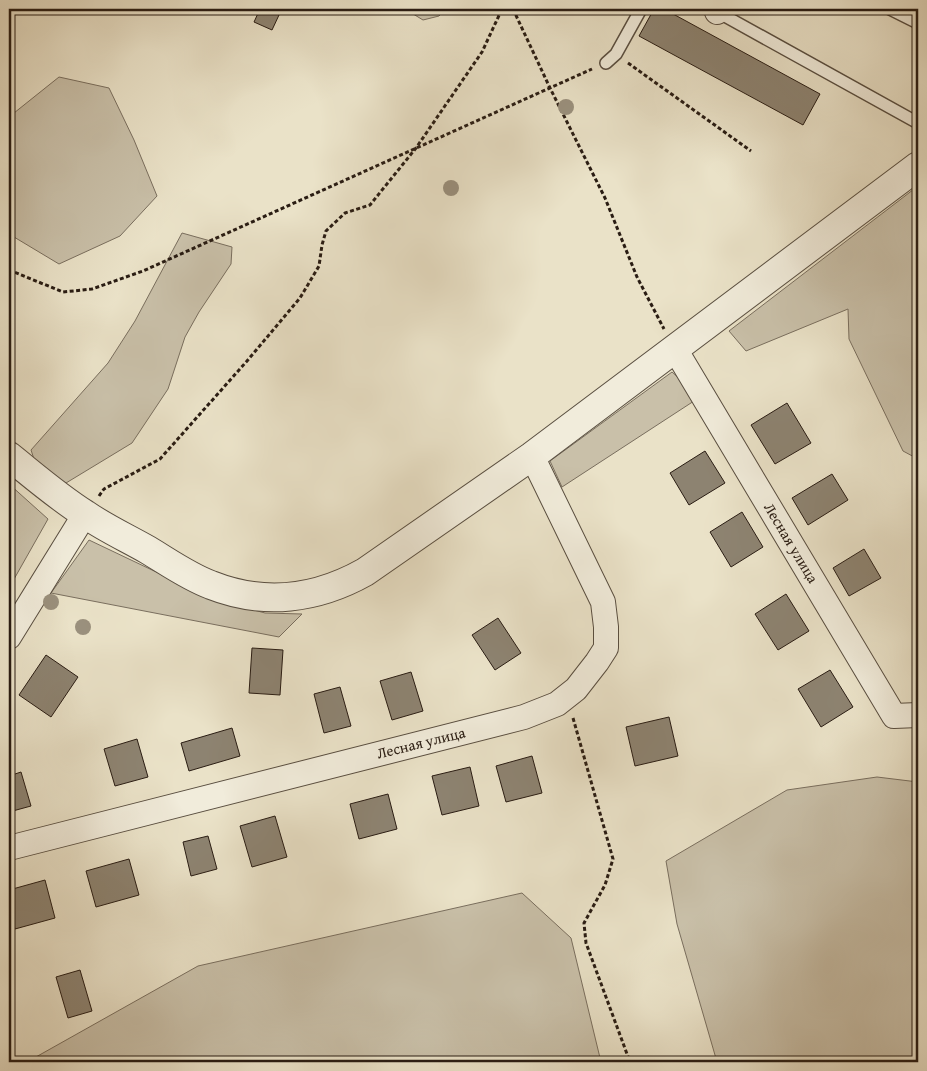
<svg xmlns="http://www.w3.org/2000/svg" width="927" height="1071" font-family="'Gentium Book Plus',serif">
  <rect width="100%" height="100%" fill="#eae2c8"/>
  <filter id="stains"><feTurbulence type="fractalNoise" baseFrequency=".004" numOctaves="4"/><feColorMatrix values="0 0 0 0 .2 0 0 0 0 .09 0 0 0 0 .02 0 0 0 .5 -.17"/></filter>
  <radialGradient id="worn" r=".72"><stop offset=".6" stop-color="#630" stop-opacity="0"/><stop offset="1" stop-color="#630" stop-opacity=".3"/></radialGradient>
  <g fill="#c9c0a9" stroke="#796e5e">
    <path d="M 405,9 L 446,9 L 439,16 L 423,20 Z"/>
    <path d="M 59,77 L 109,88 L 134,140 L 157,196 L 120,236 L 59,264 L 9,234 L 9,117 Z"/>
    <path d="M 918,186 L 918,459 L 903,451 L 849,339 L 848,309 L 746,351 L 729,331 Z"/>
    <path d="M 182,233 L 232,247 L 231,264 L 199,312 L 185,337 L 168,389 L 132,443 L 66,483 L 38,471 L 31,450 L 108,363 L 135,321 Z"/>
    <path d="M 672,372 L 689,387 L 694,401 L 562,487 L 550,461 Z"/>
    <path d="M 9,484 L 48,519 L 9,588 Z"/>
    <path d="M 89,540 L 213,599 L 265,613 L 302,614 L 279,637 L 51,593 Z"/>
    <path d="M 877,777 L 918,782 L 918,1062 L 717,1062 L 677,924 L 666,861 L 787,790 Z"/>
    <path d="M 522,893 L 571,938 L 601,1062 L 27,1062 L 198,966 Z"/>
  </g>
  <g fill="#8d8371" stroke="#291c13">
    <path d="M 260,9 L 265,9 L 279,15 L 272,30 L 254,22 Z"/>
    <path d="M 654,9 L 664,9 L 820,94 L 803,125 L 639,36 Z"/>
    <path d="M 787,403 L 811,443 L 775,464 L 751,425 Z"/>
    <path d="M 705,451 L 725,483 L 689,505 L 670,473 Z"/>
    <path d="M 832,474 L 848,500 L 808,525 L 792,498 Z"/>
    <path d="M 742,512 L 763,547 L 731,567 L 710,532 Z"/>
    <path d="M 864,549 L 881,578 L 849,596 L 833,568 Z"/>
    <path d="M 786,594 L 809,631 L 778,650 L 755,614 Z"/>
    <path d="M 498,618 L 521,653 L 495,670 L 472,635 Z"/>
    <path d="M 252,648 L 283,650 L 280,695 L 249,693 Z"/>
    <path d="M 46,655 L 78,677 L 51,717 L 19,695 Z"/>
    <path d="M 830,670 L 853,707 L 821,727 L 798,689 Z"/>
    <path d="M 411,672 L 423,711 L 392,720 L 380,681 Z"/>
    <path d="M 340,687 L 351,726 L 324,733 L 314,694 Z"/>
    <path d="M 669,717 L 678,756 L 635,766 L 626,727 Z"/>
    <path d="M 232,728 L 240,756 L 189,771 L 181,743 Z"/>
    <path d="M 137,739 L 148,777 L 115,786 L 104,749 Z"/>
    <path d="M 532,756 L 542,793 L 506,802 L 496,766 Z"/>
    <path d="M 470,767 L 479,806 L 442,815 L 432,776 Z"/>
    <path d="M 21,772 L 31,806 L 9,812 L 9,776 Z"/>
    <path d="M 388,794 L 397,829 L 359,839 L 350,804 Z"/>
    <path d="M 275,816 L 287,857 L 252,867 L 240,826 Z"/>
    <path d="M 208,836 L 217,869 L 191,876 L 183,842 Z"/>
    <path d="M 129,859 L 139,895 L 96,907 L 86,871 Z"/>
    <path d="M 45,880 L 55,918 L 15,929 L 9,906 L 9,890 Z"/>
    <path d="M 80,970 L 92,1011 L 68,1018 L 56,977 Z"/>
  </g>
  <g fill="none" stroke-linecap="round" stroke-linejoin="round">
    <g stroke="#594e40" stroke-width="14">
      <g id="service">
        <path d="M 890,9 L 918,23"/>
        <path d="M 714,10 L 918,123"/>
        <path d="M 606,63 L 616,54 L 641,9"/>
      </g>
    </g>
    <g stroke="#594e40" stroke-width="26">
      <g id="minor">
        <path d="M 717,12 L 718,9"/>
        <path d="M 675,349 L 894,716 L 918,715"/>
        <path d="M 9,637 L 85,514"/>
        <path d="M 9,848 L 524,717 L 557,704 L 576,689 L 597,662 L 606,648 L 606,627 L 603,602 L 532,456"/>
      </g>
    </g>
    <g stroke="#594e40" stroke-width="30">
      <path id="tertiary" d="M 9,456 C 34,476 58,497 85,514 C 105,528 127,538 148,550 C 168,562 189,577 211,585 C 264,606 317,599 365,572 L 532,456 L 918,166"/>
    </g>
    <g stroke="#291c13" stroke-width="3" stroke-dasharray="4 2.5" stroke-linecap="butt">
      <path d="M 513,9 L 550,88 L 605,198 L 637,277 L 664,329"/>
      <path d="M 628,63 L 751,151"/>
      <path d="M 9,270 L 63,292 L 92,289 L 143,271 L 592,69"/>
      <path d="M 99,496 L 104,489 L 160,459 L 247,361 L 300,298 L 319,266 L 322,245 L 326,231 L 345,213 L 370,205 L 416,148 L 482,52 L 502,9"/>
      <path d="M 573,718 L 613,859 L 605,885 L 584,923 L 586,943 L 630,1062"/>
    </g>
    <use href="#service" stroke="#f1ecdb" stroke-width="11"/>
    <use href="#minor" stroke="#f1ecdb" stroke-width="24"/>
    <use href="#tertiary" stroke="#f1ecdb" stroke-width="28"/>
  </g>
  <g fill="#9a907d">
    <circle cx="566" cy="107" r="8"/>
    <circle cx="451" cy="188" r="8"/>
    <circle cx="51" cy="602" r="8"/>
    <circle cx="83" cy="627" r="8"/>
  </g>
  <g text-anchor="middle" stroke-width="5" stroke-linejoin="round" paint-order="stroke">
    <g font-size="15" fill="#291c13" stroke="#f1ecdb">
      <text transform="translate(791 543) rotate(59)" y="5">Лесная улица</text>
      <text transform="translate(421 743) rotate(-14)" y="5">Лесная улица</text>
    </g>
  </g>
  <rect width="927" height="1071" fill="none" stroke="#eae2c8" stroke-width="30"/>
  <rect x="10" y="10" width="907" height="1051" fill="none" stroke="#291c13" stroke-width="2.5"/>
  <rect x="15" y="15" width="897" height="1041" fill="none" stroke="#291c13"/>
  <rect width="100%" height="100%" filter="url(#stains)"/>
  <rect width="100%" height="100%" fill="url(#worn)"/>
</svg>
